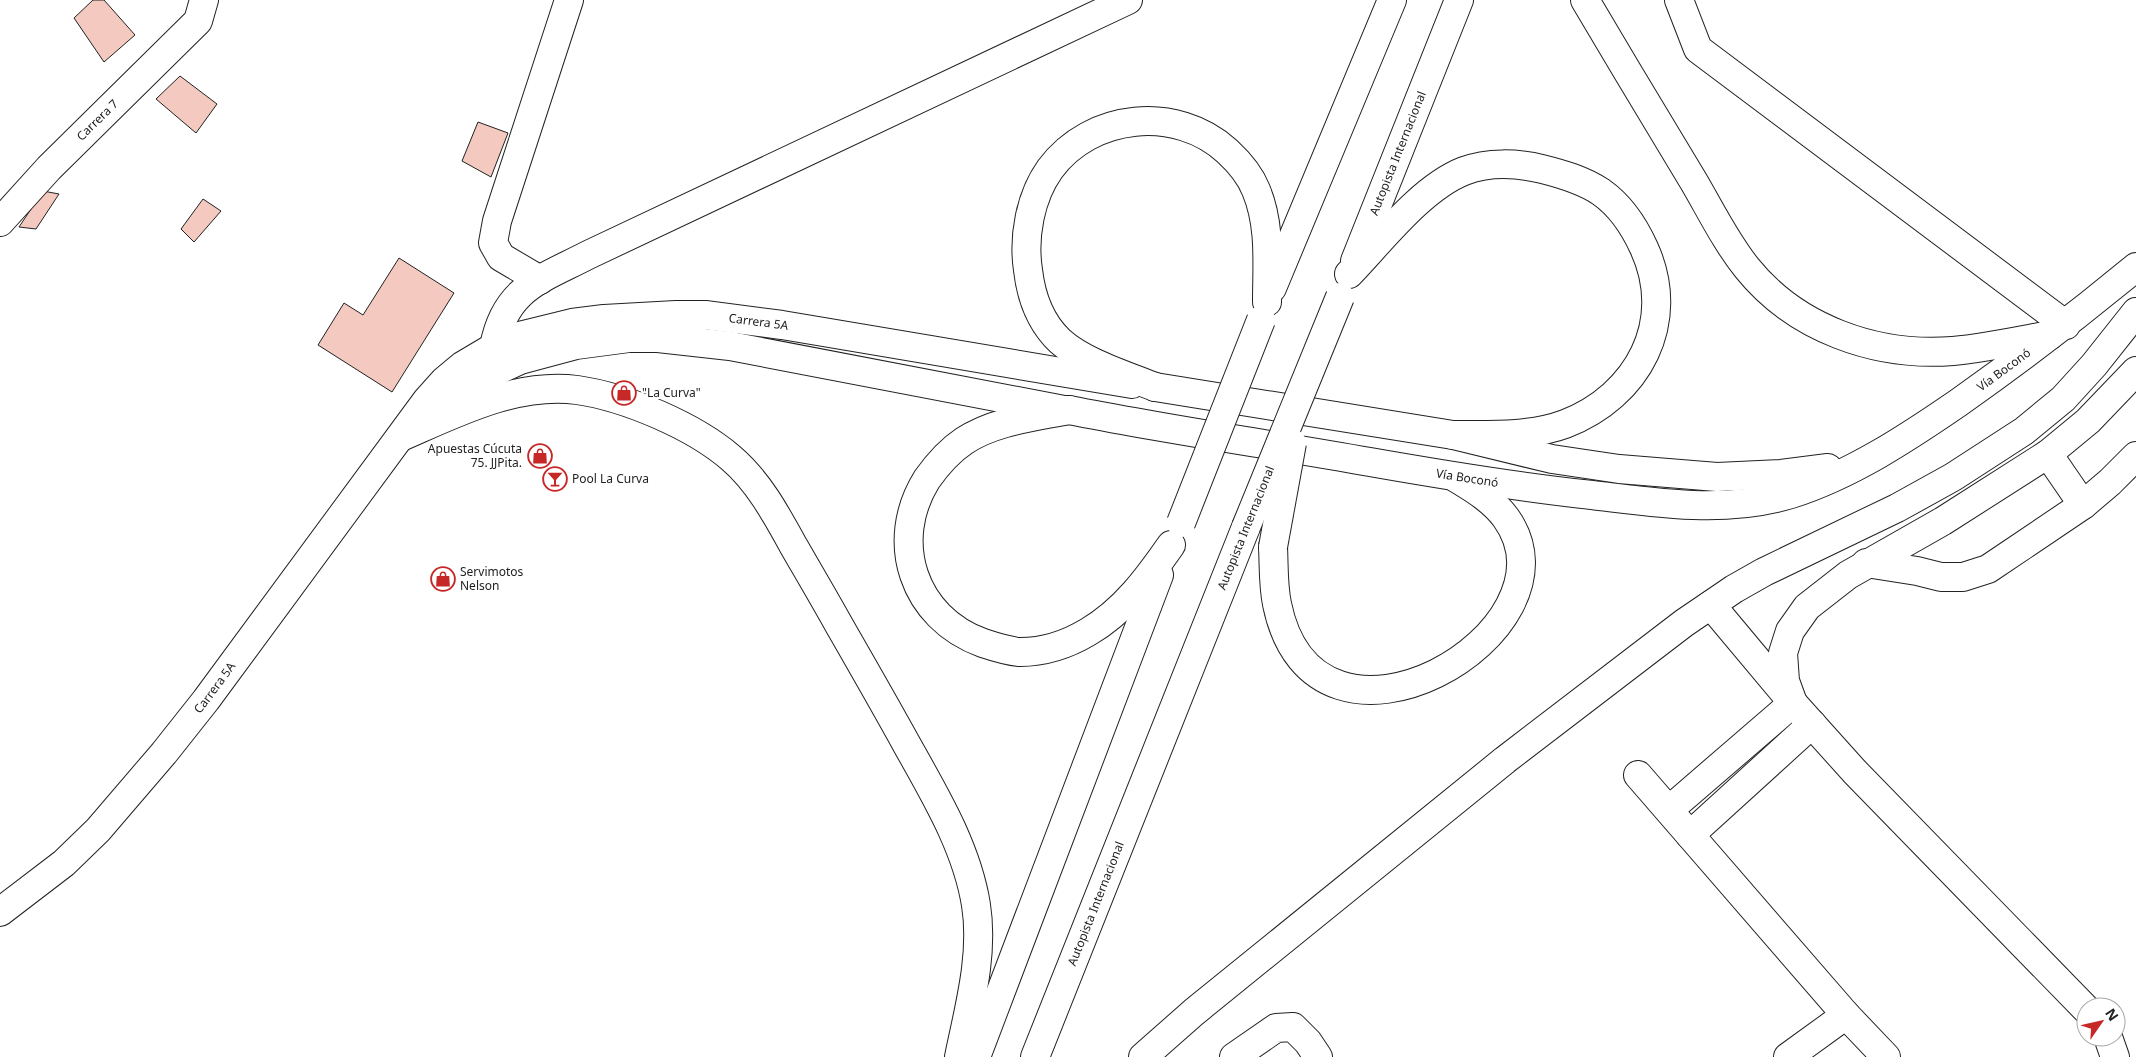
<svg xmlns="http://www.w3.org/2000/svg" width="2136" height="1057" font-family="'Noto Sans',sans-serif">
  <rect width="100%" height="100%" fill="#fff"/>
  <g fill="#f3c9c0" stroke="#222">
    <path d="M 93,0 L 104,0 L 135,35 L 104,62 L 74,18 Z"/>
    <path d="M 180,76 L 217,104 L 196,133 L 156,99 Z"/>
    <path d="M 478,122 L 508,133 L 491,177 L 462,161 Z"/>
    <path d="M 43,191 L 59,194 L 36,229 L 19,227 Z"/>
    <path d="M 203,199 L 221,211 L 194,242 L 181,229 Z"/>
    <path d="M 399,258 L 454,293 L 392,392 L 318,345 L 344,303 L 363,315 Z"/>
  </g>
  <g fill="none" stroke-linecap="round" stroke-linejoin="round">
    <g stroke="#222" stroke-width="30">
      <g id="minor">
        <path d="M 1679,0 L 1698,49 L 2066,325"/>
        <path id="s1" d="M 0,222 L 49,168 L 198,21 L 204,0"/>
        <path d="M 540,280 L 501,257 L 493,243 L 497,221 L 569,0"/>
        <path d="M 442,402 L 470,383 L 520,360 L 576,345 L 629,338 L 658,338 L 730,346 L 1064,410"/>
        <path d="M 2048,454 L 2083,505"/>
        <path d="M 1866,563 L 1917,571 L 1941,577 L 1963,577 L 1988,569 L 2083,505 L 2110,482 L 2136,456"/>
        <path d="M 1711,605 L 1793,703 L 1855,772 L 2086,1009"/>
        <path d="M 1638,775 L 1846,1015 L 1886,1057"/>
        <path d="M 1669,810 L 1793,703"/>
        <path d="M 1690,835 L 1812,724"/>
        <path id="s2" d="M 0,912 L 64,863 L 98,830 L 164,753 L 206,700 L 427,400 L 444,381 L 462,366 L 494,347 L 519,336 L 572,323 L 604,319 L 676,315 L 705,315 L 782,325 L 1132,384"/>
        <path d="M 2108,1037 L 2115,1057"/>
        <path d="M 1234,1057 L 1276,1028 L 1293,1027 L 1308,1042 L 1318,1057"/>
        <path d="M 1788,1057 L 1846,1015"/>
      </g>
    </g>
    <g stroke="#222" stroke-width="30">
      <g id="major">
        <path d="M 1155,387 L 1453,435 L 1552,459 L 1619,469 L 1717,477 L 1781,474 L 1828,468"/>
        <path id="s3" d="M 1069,410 C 1169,430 1269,444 1370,462 C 1444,475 1517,487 1592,495 C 1659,503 1725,514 1791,494 C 1851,475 1907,438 1958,403 C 2019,360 2078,315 2136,267"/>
        <path d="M 1793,703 L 1785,681 L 1783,653 L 1790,631 L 1807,607 L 1848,575 L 1943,521 L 2048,454 L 2088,421 L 2136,371"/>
      </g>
    </g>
    <g stroke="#222" stroke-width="30">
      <g id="highway">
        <path d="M 1585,0 C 1621,61 1657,121 1694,182 C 1711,211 1726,242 1747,268 C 1796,329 1876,357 1953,351 C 1985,348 2018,341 2050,335"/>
        <path id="s4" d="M 1355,261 L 1459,0"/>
        <path d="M 1349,274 C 1381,241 1421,188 1464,171 C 1488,162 1517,163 1542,169 C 1562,174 1583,180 1601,192 C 1621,206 1634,226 1644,248 C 1678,322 1638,396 1565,424 C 1530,437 1489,435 1453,435"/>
        <path d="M 1272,288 L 1392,0"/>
        <path d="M 494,347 C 505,288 540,280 588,255 L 1128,0"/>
        <path d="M 1155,387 C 1125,375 1083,362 1060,341 C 1040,322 1031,296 1028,270 C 1023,237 1030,197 1050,169 C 1091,113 1177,105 1227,151 C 1239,162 1250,175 1256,190 C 1271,226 1267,264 1267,302"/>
        <path d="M 1069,410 C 1034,417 994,421 964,441 C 949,451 937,465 927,479 C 888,541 913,618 983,643 C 995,647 1007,651 1020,652 C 1044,652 1068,644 1088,632 C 1124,611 1148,578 1171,545"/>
        <path d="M 401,437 C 456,413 516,382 577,390 C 626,397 694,426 731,458 C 758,481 776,514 793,545 C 808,571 824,598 839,625 C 862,665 885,705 907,745 C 935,795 967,848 976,905 C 984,955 969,1008 959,1057"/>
        <path d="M 1273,547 C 1274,566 1273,585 1277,604 C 1315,791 1587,631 1506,518 C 1493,500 1474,489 1456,478"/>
        <path d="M 976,1057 L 1159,575"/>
        <path id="s5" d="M 1035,1057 L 1246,527"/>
        <path d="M 1143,1057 L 1194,1012 L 1505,760 L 1684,623 L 1734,589 L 1764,572 L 1897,508 L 1953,477 L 2024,431 L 2063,399 L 2094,365 L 2136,312"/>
      </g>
    </g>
    <use href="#minor" stroke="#fff" stroke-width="28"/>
    <use href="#major" stroke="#fff" stroke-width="28"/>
    <use href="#highway" stroke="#fff" stroke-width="28"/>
    <g stroke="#222" stroke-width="30" stroke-linecap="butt">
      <g id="highway-bridge">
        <path d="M 1181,523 L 1261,320"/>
        <path d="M 1246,527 L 1340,297"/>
        <path d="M 1273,547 L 1292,443"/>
      </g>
    </g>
    <use href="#highway-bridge" stroke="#fff" stroke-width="28"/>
  </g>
  <defs>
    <g id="shop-ring" transform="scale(1.25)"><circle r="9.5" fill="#fff" stroke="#c62828" stroke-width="1.5"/><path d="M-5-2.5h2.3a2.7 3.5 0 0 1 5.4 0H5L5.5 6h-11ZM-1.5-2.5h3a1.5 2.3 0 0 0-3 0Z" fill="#c62828"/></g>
    <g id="bar-ring" transform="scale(1.25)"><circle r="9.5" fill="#fff" stroke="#c62828" stroke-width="1.5"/><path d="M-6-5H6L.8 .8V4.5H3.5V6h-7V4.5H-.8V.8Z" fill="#c62828"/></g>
  </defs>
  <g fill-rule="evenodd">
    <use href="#shop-ring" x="624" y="393"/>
    <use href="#shop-ring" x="540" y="456"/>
    <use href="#bar-ring" x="555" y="479"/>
    <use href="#shop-ring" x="443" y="579"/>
  </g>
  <g text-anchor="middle" stroke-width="4" stroke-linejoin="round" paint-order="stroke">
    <g font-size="12" fill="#222" stroke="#fff">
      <text dy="4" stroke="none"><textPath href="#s1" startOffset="141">Carrera 7</textPath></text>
      <text dy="4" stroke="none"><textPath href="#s4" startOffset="116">Autopista Internacional</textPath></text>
      <text dy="4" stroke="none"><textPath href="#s2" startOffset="1025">Carrera 5A</textPath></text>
      <text dy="4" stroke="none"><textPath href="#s3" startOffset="978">Vía Boconó</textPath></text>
      <text dy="4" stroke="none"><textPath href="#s3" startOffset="404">Vía Boconó</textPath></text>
      <text transform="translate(1246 528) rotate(-68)" y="4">Autopista Internacional</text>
      <text dy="4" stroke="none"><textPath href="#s2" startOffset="312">Carrera 5A</textPath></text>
      <text dy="4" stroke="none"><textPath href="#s5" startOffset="165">Autopista Internacional</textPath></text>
    </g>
    <g font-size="12" fill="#222" stroke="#fff" text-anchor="start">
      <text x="642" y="397">"La Curva"</text>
      <text x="522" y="453" text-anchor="end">Apuestas Cúcuta<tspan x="522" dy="14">75. JJPita.</tspan></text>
      <text x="572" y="483">Pool La Curva</text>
      <text x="460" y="576">Servimotos<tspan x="460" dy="14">Nelson</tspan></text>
    </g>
  </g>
  <g transform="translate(2101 1022) rotate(56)"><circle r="24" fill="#ffffff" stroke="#a7a7a7"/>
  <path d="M0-4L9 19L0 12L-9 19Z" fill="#c62828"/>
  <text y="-8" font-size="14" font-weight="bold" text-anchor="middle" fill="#222222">N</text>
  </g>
</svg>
